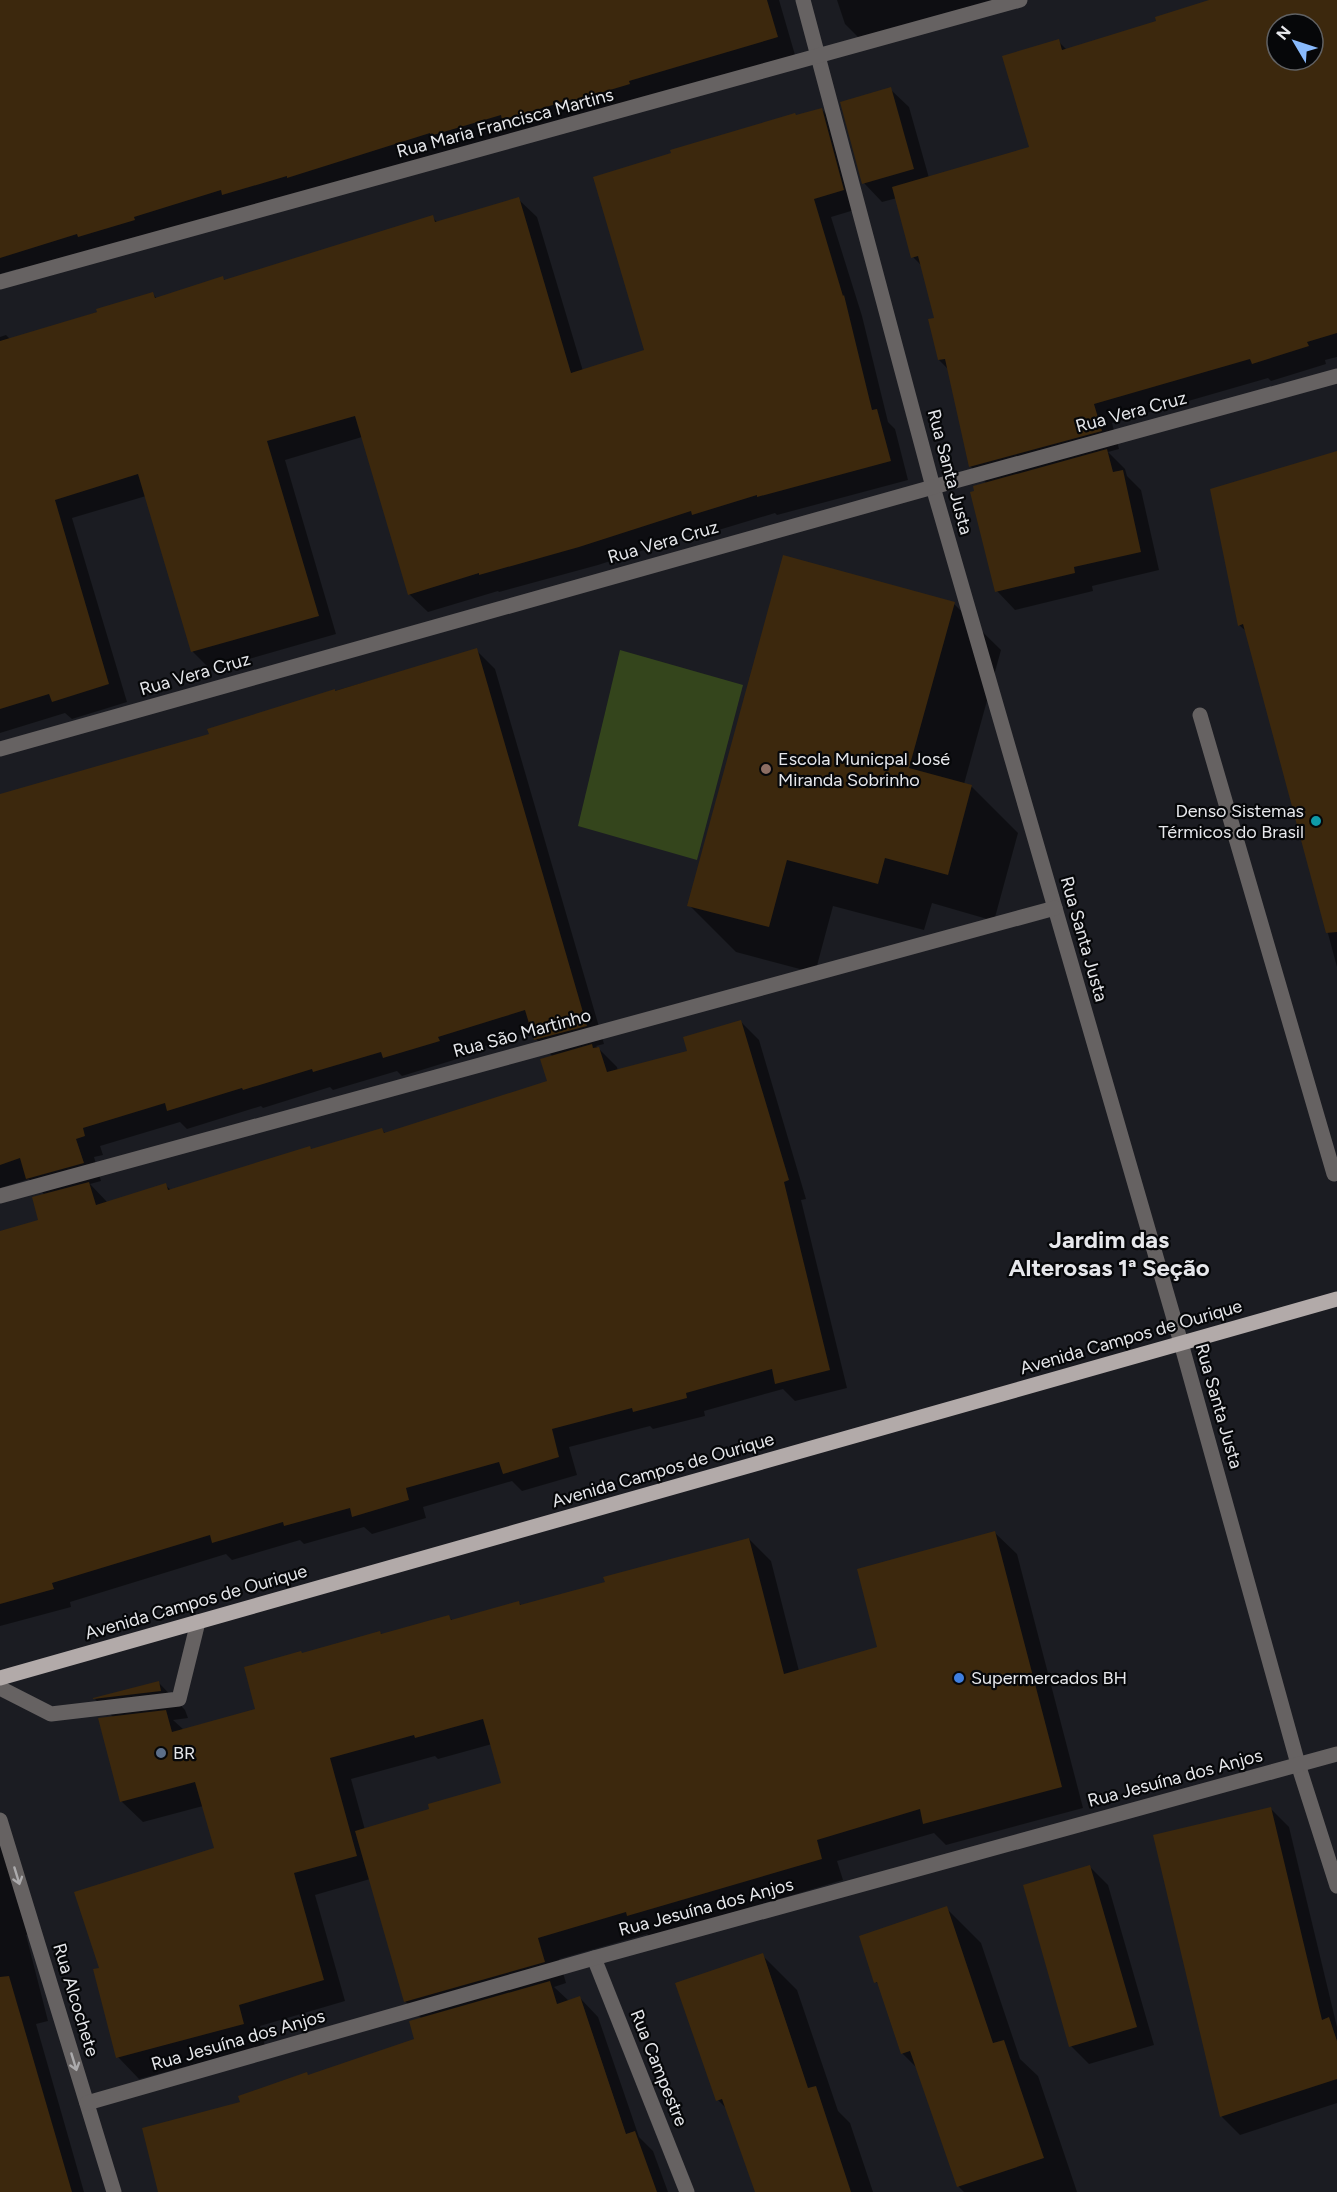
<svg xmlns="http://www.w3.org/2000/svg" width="1337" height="2192" font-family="Figtree,sans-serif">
  <rect width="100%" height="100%" fill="#1b1c22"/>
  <path fill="#34451c" d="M 620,650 L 743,685 L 697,860 L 578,826 Z"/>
  <g fill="#0007" fill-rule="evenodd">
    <path d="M 0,0 L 779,0 L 795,55 L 22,274 L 17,269 L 0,274 Z"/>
    <path d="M 837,0 L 1001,0 L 863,42 L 845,24 Z"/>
    <path d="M 1215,0 L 1337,0 L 1337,357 L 1325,360 L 1326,364 L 1271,381 L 1268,378 L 1112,423 L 1119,449 L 1108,452 L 1125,469 L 1127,476 L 1141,490 L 1159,570 L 1092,586 L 1093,591 L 1015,610 L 997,591 L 987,484 L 970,466 L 948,369 L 939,360 L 936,319 L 923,267 L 913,257 L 897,198 L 882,202 L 864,183 L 890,89 L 909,107 L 929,178 L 1031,148 L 1058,41 L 1067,50 L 1158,22 ZM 1277,24 L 1313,24 L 1313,60 L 1277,60 Z"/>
    <path d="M 821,109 L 840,128 L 861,208 L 831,217 L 862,316 L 888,422 L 895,429 L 908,480 L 777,515 L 775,513 L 712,532 L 709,529 L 598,565 L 499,592 L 498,591 L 428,612 L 409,594 L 362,437 L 285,460 L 336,634 L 211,670 L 193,652 L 146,496 L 72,518 L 127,702 L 72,719 L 65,713 L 0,733 L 0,337 L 6,335 L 11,340 L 153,294 L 157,299 L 222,278 L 226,281 L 432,217 L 438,223 L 518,199 L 537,217 L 583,371 L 646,351 L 796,117 Z"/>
    <path d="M 1337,453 L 1337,967 L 1247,632 L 1239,625 Z"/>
    <path d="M 954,604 L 1001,650 L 964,784 L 971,786 L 1018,833 L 994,921 L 932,903 L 924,930 L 833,906 L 815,973 L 736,952 L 689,905 Z"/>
    <path d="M 476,650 L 495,669 L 604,1044 L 596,1046 L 617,1067 L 618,1071 L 689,1052 L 740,1021 L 759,1040 L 806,1199 L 801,1200 L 847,1388 L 795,1401 L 783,1389 L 704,1411 L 705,1416 L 653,1429 L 650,1426 L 569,1447 L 577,1475 L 522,1491 L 512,1481 L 423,1507 L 426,1518 L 372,1534 L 364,1527 L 304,1544 L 300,1540 L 232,1560 L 226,1554 L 70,1602 L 71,1607 L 0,1626 L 0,1233 L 40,1221 L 45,1195 L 29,1179 L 0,1188 L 0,796 L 211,735 L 290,704 ZM 533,1031 L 536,1039 L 553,1057 L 548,1082 L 386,1134 L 382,1130 L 313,1150 L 310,1148 L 171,1190 L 165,1185 L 108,1203 L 90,1184 L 101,1181 L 94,1157 L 103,1155 L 100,1146 L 180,1122 L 187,1129 L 261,1106 L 263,1108 L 330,1087 L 333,1090 L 397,1071 L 402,1076 L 457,1059 L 456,1055 Z"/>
    <path d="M 995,1533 L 1017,1554 L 1083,1808 L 946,1845 L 934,1833 L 837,1861 L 843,1880 L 650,1937 L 647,1934 L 559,1959 L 566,1983 L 554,1987 L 569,2001 L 580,1998 L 598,2017 L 639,2137 L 653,2151 L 668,2192 L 160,2192 L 242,2103 L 309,2076 L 416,2040 L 422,2019 L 405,2001 L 370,1879 L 315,1895 L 345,2001 L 260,2026 L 265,2046 L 139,2079 L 118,2057 L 100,1969 L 216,1849 L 203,1806 L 143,1822 L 121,1801 L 114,1718 L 95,1699 L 158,1682 L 185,1710 L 188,1718 L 173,1720 L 184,1730 L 257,1710 L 303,1655 L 379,1632 L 383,1635 L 449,1617 L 453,1621 L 519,1603 L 522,1606 L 607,1583 L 749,1539 L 771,1561 L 799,1671 L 879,1648 ZM 492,1744 L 503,1784 L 431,1810 L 365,1830 L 351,1779 L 435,1756 L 438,1759 Z"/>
    <path d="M 1270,1808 L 1289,1827 L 1337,2027 L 1337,2103 L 1240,2135 L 1222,2117 L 1155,1836 Z"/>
    <path d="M 0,1835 L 32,1933 L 26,1935 L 48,2021 L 36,2024 L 84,2192 L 0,2192 Z"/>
    <path d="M 1090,1867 L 1108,1885 L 1154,2045 L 1089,2064 L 1071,2046 Z"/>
    <path d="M 946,1908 L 981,1943 L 1020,2059 L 1038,2076 L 1077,2192 L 964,2192 L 959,2187 L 917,2068 L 902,2053 L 880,1986 L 876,1982 Z"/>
    <path d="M 762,1955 L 797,1990 L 838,2111 L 850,2123 L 873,2192 L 756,2192 L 727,2109 L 718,2100 Z"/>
  </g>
  <g fill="#3c280d" fill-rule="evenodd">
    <path d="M 0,0 L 767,0 L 778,37 L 629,81 L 630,84 L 573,101 L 573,99 L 502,120 L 501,115 L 430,136 L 430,133 L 287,178 L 287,176 L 222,195 L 221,190 L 134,217 L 135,220 L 78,237 L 77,234 L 0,258 Z"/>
    <path d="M 1209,0 L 1337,0 L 1337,333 L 1307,342 L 1309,346 L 1252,364 L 1250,359 L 1094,404 L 1102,431 L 969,467 L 945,359 L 938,360 L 928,319 L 934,318 L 918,256 L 911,258 L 892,187 L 1029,147 L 1002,56 L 1059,39 L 1062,50 L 1156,21 L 1155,17 ZM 1277,24 L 1313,24 L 1313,60 L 1277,60 Z"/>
    <path d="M 891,87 L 914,169 L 862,184 L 840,102 Z"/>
    <path d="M 822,108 L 844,190 L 814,199 L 843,296 L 844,295 L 872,410 L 877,409 L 891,461 L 757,497 L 757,495 L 692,515 L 691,511 L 579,547 L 479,575 L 479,573 L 408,595 L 355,416 L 267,441 L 319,616 L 191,652 L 138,474 L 55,500 L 109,684 L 52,702 L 49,694 L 0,709 L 0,341 L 97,312 L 96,309 L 153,292 L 155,298 L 223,276 L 224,280 L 433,215 L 435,222 L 519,197 L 571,373 L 644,350 L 593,177 L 671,153 L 670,150 L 795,113 L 796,115 Z"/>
    <path d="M 1107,449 L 1113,472 L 1123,470 L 1141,552 L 1074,567 L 1075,573 L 995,592 L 970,492 L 974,491 L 973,486 Z"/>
    <path d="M 1337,451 L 1337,932 L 1326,933 L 1243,624 L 1238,626 L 1210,489 Z"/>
    <path d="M 783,555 L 955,602 L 909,768 L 972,785 L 948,875 L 885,858 L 878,884 L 787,860 L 769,927 L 687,906 Z"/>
    <path d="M 477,648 L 587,1026 L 534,1040 L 525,1010 L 438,1037 L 440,1041 L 383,1058 L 381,1052 L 313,1072 L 312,1069 L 243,1090 L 242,1088 L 167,1111 L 165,1103 L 83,1128 L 85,1136 L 76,1139 L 84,1163 L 26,1179 L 20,1158 L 0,1165 L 0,794 L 209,734 L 207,729 L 335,689 L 335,691 Z"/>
    <path d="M 741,1020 L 789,1180 L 784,1182 L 830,1370 L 775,1384 L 772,1369 L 686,1393 L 687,1398 L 633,1412 L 632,1408 L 552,1429 L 559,1457 L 503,1474 L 499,1462 L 406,1488 L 409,1500 L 352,1517 L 350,1508 L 284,1526 L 283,1522 L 212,1543 L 210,1535 L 52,1583 L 54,1589 L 0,1604 L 0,1231 L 38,1220 L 32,1197 L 89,1182 L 96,1205 L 166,1183 L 168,1190 L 310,1146 L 311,1149 L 382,1128 L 384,1133 L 547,1081 L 540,1059 L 592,1044 L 593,1048 L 599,1047 L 607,1072 L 687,1051 L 683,1037 Z"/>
    <path d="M 995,1531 L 1062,1787 L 923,1824 L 920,1809 L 817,1840 L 822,1859 L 627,1916 L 626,1912 L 538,1938 L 545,1962 L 404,2002 L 355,1831 L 429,1809 L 428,1804 L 501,1783 L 483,1719 L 415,1738 L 414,1735 L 330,1758 L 357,1856 L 294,1873 L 324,1980 L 239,2005 L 244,2024 L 116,2058 L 93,1969 L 99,1968 L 74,1892 L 214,1848 L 195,1782 L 120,1802 L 98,1718 L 166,1710 L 172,1732 L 255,1709 L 244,1667 L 301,1651 L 302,1653 L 380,1631 L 381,1634 L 449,1615 L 451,1620 L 519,1601 L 520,1605 L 605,1582 L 603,1577 L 749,1538 L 784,1674 L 877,1647 L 857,1569 Z"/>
    <path d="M 159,1681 L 161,1691 L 93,1699 L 93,1698 Z"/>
    <path d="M 1271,1807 L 1322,2020 L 1329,2017 L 1337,2041 L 1337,2079 L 1220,2117 L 1153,1835 Z"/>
    <path d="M 1090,1865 L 1137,2027 L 1069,2047 L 1023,1885 Z"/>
    <path d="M 947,1906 L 993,2043 L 1004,2040 L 1044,2158 L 957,2187 L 910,2051 L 901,2054 L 877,1982 L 874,1983 L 859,1936 Z"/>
    <path d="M 763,1953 L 808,2088 L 816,2086 L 851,2192 L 755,2192 L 722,2099 L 716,2101 L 675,1983 Z"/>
    <path d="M 9,1976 L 72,2192 L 0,2192 L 0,1977 Z"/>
    <path d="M 550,1981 L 557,2004 L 580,1996 L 626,2134 L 635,2131 L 657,2192 L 158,2192 L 142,2128 L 240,2102 L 238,2096 L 307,2072 L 308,2075 L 414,2039 L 409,2021 Z"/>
  </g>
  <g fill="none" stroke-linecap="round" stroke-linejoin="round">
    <g stroke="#666262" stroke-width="15">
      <path d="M 803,0 L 933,487 L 1181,1343 L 1298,1764 L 1337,1886"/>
      <path d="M 0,282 L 1020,0"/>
      <path d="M 1200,715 L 1334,1174 L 1337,1173"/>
      <path d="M 0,749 L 933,487 L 1337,376"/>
      <path d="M 0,1196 L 1055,908"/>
      <path d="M 0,1688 L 51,1714 L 179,1699 L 198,1622"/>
      <path d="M 0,1820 L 114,2192"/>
      <path d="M 594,1958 L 687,2192"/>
      <path d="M 87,2103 L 594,1958 L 1337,1754"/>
    </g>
    <path stroke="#b2aaa9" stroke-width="15" d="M 0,1678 L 1337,1299"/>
  </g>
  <defs><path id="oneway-shaft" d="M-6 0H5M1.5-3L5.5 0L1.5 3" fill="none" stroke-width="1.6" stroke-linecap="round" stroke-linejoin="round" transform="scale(1.5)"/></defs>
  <g stroke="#acabad">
    <use href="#oneway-shaft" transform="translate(17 1876) rotate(73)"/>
    <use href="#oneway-shaft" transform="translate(74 2062) rotate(73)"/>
  </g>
  <circle fill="#8d6e63" stroke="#060709" stroke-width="2" cx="766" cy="769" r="6"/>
  <circle fill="#0f9aa8" stroke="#060709" stroke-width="2" cx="1316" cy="821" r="6"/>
  <circle fill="#3f7fe0" stroke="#060709" stroke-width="2" cx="959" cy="1678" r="6"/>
  <circle fill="#5c6f8a" stroke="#060709" stroke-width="2" cx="161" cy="1753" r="6"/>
  <g text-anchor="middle" stroke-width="4.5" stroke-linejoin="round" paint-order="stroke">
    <g font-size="18" fill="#e6e7eb" stroke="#060709">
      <text transform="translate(505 123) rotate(-15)" y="6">Rua Maria Francisca Martins</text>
      <text transform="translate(1131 412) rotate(-15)" y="6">Rua Vera Cruz</text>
      <text transform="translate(950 472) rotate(75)" y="6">Rua Santa Justa</text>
      <text transform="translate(663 542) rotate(-16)" y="6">Rua Vera Cruz</text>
      <text transform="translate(195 674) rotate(-16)" y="6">Rua Vera Cruz</text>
      <text transform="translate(1084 939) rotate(74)" y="6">Rua Santa Justa</text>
      <text transform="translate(522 1033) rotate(-15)" y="6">Rua São Martinho</text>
      <text transform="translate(1131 1337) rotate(-16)" y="6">Avenida Campos de Ourique</text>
      <text transform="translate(1219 1406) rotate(74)" y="6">Rua Santa Justa</text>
      <text transform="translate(663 1470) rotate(-16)" y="6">Avenida Campos de Ourique</text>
      <text transform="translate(196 1602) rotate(-16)" y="6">Avenida Campos de Ourique</text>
      <text transform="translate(1175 1778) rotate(-15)" y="6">Rua Jesuína dos Anjos</text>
      <text transform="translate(706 1907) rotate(-15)" y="6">Rua Jesuína dos Anjos</text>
      <text transform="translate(76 2000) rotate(73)" y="6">Rua Alcochete</text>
      <text transform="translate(238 2040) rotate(-16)" y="6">Rua Jesuína dos Anjos</text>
      <text transform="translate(659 2068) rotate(68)" y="6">Rua Campestre</text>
    </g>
    <g font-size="18" fill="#e6e7eb" stroke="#060709" text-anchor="start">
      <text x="778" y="765">Escola Municpal José<tspan x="778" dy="21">Miranda Sobrinho</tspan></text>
      <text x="1304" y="817" text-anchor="end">Denso Sistemas<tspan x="1304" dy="21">Térmicos do Brasil</tspan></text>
      <text x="971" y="1684">Supermercados BH</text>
      <text x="173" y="1759">BR</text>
    </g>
    <g font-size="24" font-weight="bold" fill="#e6e7eb" stroke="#060709">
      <text x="1109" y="1248">Jardim das<tspan x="1109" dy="28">Alterosas 1ª Seção</tspan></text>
    </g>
  </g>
  <g transform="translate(1295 42) rotate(309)"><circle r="28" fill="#060709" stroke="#606163" stroke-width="1.5"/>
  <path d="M0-4.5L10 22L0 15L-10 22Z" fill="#89bafc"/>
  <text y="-9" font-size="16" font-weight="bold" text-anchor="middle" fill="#e6e7eb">N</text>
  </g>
</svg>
